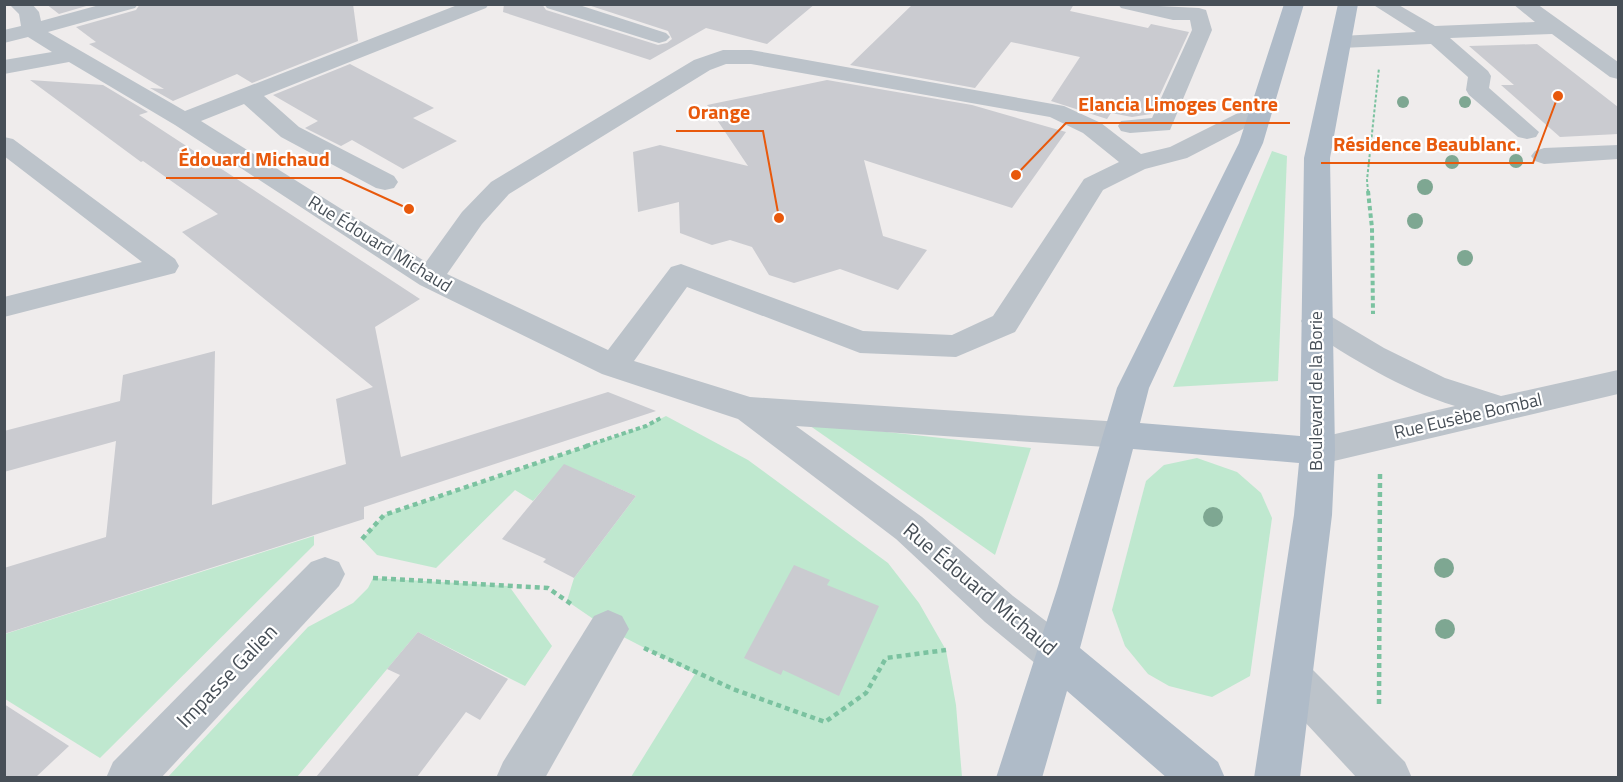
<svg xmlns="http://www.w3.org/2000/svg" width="1623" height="782" font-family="'Titillium Web',sans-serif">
  <rect width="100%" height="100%" fill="#efecec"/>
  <g fill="#bfe8cf">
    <path d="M 1272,151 L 1287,156 L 1278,381 L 1173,387 Z"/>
    <path d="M 666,416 L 748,460 L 888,563 L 919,603 L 946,650 L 956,705 L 962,777 L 631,777 L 695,674 L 608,629 L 567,601 L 574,578 L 636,496 L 604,482 L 559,471 L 533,501 L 515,490 L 436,568 L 377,555 L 362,539 L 384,515 L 646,426 Z"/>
    <path d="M 806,423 L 1031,448 L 995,555 Z"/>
    <path d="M 1197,458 L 1237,472 L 1261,493 L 1272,518 L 1250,676 L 1212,697 L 1169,686 L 1148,674 L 1125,646 L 1112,610 L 1146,481 L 1164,465 Z"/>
    <path d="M 314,536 L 314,545 L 100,758 L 5,699 L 5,634 Z"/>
    <path d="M 373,578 L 509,586 L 552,646 L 525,686 L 418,632 L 297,777 L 167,778 L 308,627 L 353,603 L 368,588 Z"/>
  </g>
  <g fill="#cacbd0">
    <path d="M 46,4 L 93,4 L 59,14 Z"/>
    <path d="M 140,4 L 353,4 L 358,41 L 252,83 L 237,74 L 173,101 L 150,88 L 164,89 L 89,44 L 96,42 L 76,27 L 136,10 Z"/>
    <path d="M 504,4 L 542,4 L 546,10 L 658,45 L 667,43 L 672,39 L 668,31 L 585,4 L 815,4 L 767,44 L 706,28 L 650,60 L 503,12 Z"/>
    <path d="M 913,4 L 1074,4 L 1070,11 L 1148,28 L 1151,24 L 1189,32 L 1151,114 L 1132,117 L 1111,113 L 1107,119 L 1051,101 L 1080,57 L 1011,42 L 975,88 L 850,65 Z"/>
    <path d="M 1537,44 L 1618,107 L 1618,134 L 1560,137 L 1501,85 L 1514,85 L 1469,46 Z"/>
    <path d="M 350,64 L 434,108 L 413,118 L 457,141 L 403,169 L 352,140 L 341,146 L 305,128 L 318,121 L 273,95 Z"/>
    <path d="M 30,80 L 103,85 L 148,112 L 139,115 L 420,299 L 375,327 L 401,457 L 608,392 L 656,411 L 364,507 L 364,519 L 4,634 L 4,568 L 106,537 L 116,441 L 4,472 L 4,431 L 120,401 L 123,375 L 215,351 L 212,505 L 346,464 L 336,399 L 373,387 L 182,232 L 218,214 L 143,161 L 141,162 Z"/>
    <path d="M 827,80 L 972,105 L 1066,132 L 1012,208 L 864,160 L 883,236 L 927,250 L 898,290 L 840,269 L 794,283 L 769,275 L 752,247 L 730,240 L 712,245 L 680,233 L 679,202 L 638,212 L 633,152 L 660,145 L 748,166 L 707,105 Z"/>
    <path d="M 564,464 L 636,496 L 574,578 L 543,562 L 546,559 L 502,539 Z"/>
    <path d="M 794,565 L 830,580 L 827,585 L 879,606 L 839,696 L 783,670 L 781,675 L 744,658 Z"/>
    <path d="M 418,632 L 508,679 L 480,720 L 466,712 L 417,777 L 316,777 L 400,675 L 387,669 Z"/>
    <path d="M 4,704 L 69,746 L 36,777 L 4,777 Z"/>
  </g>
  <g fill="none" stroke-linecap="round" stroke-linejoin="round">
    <path stroke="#7bc2a0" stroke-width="2" stroke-dasharray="3 2" stroke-linecap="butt" d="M 1368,192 L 1367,180 L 1379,68"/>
    <g stroke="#7bc2a0" stroke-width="4" stroke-dasharray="4.5 3" stroke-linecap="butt">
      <path d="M 1368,191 L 1372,228 L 1373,314"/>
      <path d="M 586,446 L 646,426 L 661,418"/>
    </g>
    <g stroke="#7bc2a0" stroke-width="4.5" stroke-dasharray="5 4" stroke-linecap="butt">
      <path d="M 362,539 L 384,515 L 590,445"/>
      <path d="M 373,578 L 548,588 L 574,606"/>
      <path d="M 644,648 L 733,689 L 825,722 L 866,693 L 886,658 L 946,650"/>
      <path d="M 1379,704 L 1380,474"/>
    </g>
    <g fill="#bcc3ca" fill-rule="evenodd">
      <path d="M 9,4 L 32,4 L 39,12 L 41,21 L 103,4 L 138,4 L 135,8 L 48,32 L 185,111 L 460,4 L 489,4 L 486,8 L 264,96 L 299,127 L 394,176 L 398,182 L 394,188 L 385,190 L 376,188 L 281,137 L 244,104 L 201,121 L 426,262 L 462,212 L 491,182 L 694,60 L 723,50 L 751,50 L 1064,106 L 1101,123 L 1141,154 L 1170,147 L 1254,105 L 1262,103 L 1270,105 L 1274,110 L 1270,115 L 1187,158 L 1145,169 L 1103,190 L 1015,332 L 956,357 L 860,353 L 687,287 L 634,361 L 750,397 L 1121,422 L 1133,426 L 1138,435 L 1133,444 L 1121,448 L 796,426 L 922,517 L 1013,596 L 1072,641 L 1078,655 L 1072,669 L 1057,675 L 1042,669 L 985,622 L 896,539 L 738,419 L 602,374 L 420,285 L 175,125 L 69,62 L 4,74 L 4,60 L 52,52 L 28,37 L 4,43 L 4,30 L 21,26 L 19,14 ZM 726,64 L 751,64 L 1050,117 L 1083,133 L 1119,162 L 1084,179 L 993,316 L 952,335 L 863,331 L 681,264 L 671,267 L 608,350 L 447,274 L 482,224 L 509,194 L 710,70 Z"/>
      <path d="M 544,4 L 576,4 L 666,33 L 670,37 L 666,41 L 659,43 L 652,41 L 547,8 Z"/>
      <path d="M 1118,4 L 1199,8 L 1206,10 L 1212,30 L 1170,130 L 1130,133 L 1121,131 L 1118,126 L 1121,121 L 1152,118 L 1192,30 L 1190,20 L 1173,20 L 1121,8 Z"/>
      <path d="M 1372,4 L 1397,4 L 1435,26 L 1535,22 L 1513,4 L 1537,4 L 1618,62 L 1618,79 L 1610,77 L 1552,34 L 1450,38 L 1488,71 L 1491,76 L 1489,88 L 1539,132 L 1536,137 L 1527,139 L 1518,137 L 1469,95 L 1466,90 L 1468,77 L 1431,44 L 1341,48 L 1333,47 L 1330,42 L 1333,37 L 1341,36 L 1416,32 Z"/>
      <path d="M 4,137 L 13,139 L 175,259 L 179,266 L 175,273 L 4,317 L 4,297 L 142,262 L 4,156 Z"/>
      <path d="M 1618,145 L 1618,159 L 1544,164 L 1535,161 L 1531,156 L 1535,151 L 1544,148 Z"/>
      <path d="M 1316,310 L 1327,314 L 1384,348 L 1445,378 L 1501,396 L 1618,370 L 1618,394 L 1317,465 L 1305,461 L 1299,451 L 1305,441 L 1455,406 C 1400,389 1353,359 1305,328 L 1301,321 L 1305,314 Z"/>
      <path d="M 325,557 L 339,562 L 345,574 L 339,586 L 161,778 L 106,778 L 113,762 L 311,562 Z"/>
      <path d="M 608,610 L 622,616 L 629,629 L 545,778 L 496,778 L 503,762 L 594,616 Z"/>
      <path d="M 1291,657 L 1306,663 L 1405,762 L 1412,778 L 1357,778 L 1276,691 L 1270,677 L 1276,663 Z"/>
    </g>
    <path fill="#afbbc8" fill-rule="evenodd" d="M 1284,4 L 1304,4 L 1263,143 L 1149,388 L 1140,423 L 1300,436 L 1304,158 L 1338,4 L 1358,4 L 1330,158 L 1335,451 L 1332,515 L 1300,778 L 1254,778 L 1294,515 L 1299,463 L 1133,449 L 1080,648 L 1218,762 L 1225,778 L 1167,778 L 1067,691 L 1042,778 L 996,778 L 1058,586 L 1117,388 L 1239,143 Z"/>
  </g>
  <g fill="#7ea792">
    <circle cx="1403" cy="102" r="6"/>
    <circle cx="1465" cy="102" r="6"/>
    <circle cx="1516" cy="161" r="7"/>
    <circle cx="1452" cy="162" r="7"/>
    <circle cx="1425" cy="187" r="8"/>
    <circle cx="1415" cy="221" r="8"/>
    <circle cx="1465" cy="258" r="8"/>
    <circle cx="1213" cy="517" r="10"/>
    <circle cx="1444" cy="568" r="10"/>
    <circle cx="1445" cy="629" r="10"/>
  </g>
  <g text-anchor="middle" stroke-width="4.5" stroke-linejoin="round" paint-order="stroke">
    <g font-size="18" fill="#474f57" stroke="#fff">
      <text transform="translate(380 244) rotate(32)" y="6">Rue Édouard Michaud</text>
      <text transform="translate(1316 391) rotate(-90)" y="6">Boulevard de la Borie</text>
      <text transform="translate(1468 416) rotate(-13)" y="6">Rue Eusèbe Bombal</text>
    </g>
    <g font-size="21" fill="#474f57" stroke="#fff">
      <text transform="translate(980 589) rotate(40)" y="7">Rue Édouard Michaud</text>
      <text transform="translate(227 676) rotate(-46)" y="7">Impasse Galien</text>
    </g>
  </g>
  <path fill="none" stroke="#e8590c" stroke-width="2" d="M1016 175L1066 123H1290M779 218L763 131H676M1558 96L1533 163H1321M409 209L341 178H166"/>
  <g fill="#e8590c" stroke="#fff" stroke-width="2">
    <circle cx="1016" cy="175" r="6"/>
    <circle cx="779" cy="218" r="6"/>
    <circle cx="1558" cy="96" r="6"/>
    <circle cx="409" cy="209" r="6"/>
  </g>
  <g font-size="20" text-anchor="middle" font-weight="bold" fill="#e8590c" stroke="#fff" stroke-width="4.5" stroke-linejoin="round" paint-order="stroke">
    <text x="1178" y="111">Elancia Limoges Centre</text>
    <text x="719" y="119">Orange</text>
    <text x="1427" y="151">Résidence Beaublanc.</text>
    <text x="254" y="166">Édouard Michaud</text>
  </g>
  <rect width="1623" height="782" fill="none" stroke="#474f57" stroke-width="12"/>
</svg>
